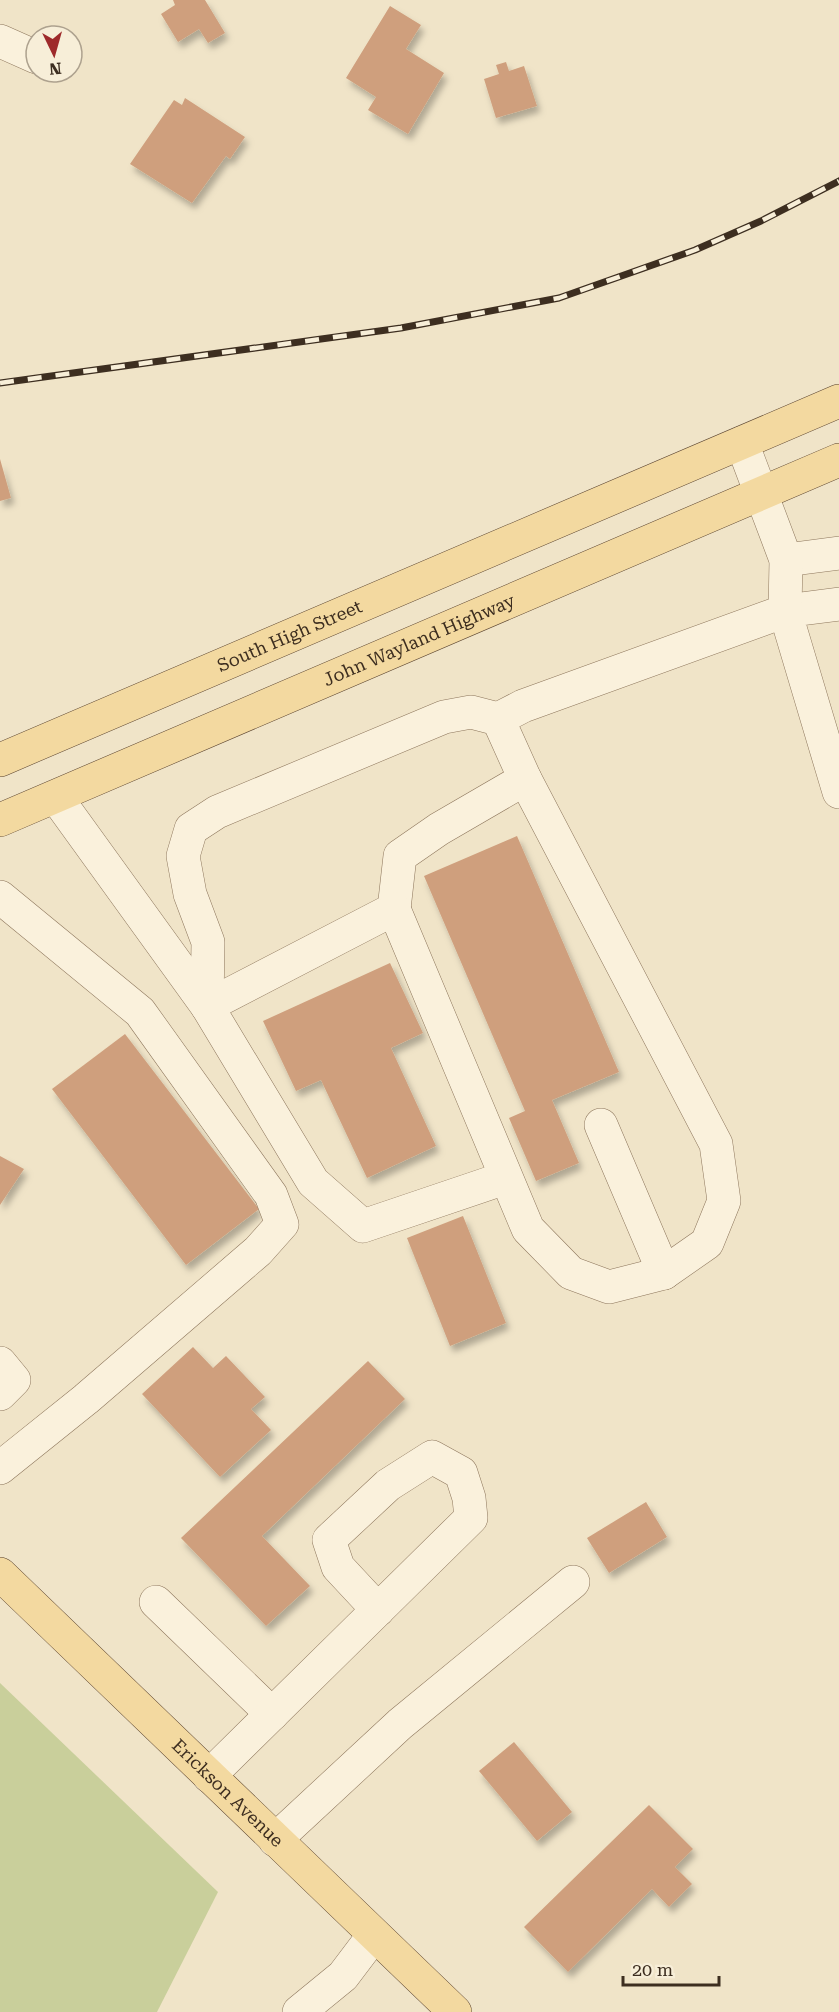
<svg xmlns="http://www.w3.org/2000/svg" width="839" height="2012" font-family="'Roboto Serif',serif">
  <defs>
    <filter id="shadow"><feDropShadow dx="3.5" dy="6" stdDeviation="3" flood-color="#0004"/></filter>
  </defs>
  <rect width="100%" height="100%" fill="#f0e4c8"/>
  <path fill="#c9cf9b" d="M 0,1683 L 218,1892 L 157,2012 L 0,2012 Z"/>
  <g fill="#cf9f7d" filter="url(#shadow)">
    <path d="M 173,0 L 205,0 L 225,33 L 208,43 L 199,29 L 178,42 L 161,14 L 175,5 Z"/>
    <path d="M 390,6 L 421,25 L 406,49 L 444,73 L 408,134 L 368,110 L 376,97 L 346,78 Z"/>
    <path d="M 506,62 L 509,71 L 524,66 L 537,106 L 496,118 L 484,79 L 499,74 L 496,65 Z"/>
    <path d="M 185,98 L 245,137 L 230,159 L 226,156 L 192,203 L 130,164 L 174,100 L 182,105 Z"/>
    <path d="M 0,459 L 11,498 L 0,501 Z"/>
    <path d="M 517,836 L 619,1072 L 552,1100 L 579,1163 L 536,1181 L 509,1118 L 525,1111 L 424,876 Z"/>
    <path d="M 390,963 L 423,1033 L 391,1048 L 436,1146 L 367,1178 L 321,1080 L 296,1091 L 263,1021 Z"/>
    <path d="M 125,1034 L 259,1209 L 186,1265 L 52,1089 Z"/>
    <path d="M 0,1156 L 24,1169 L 0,1205 Z"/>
    <path d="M 463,1216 L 506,1323 L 450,1346 L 407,1238 Z"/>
    <path d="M 193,1347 L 213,1368 L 226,1356 L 265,1397 L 251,1409 L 271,1430 L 220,1477 L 142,1394 Z"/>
    <path d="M 368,1361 L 405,1399 L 262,1536 L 310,1586 L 266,1626 L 181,1538 Z"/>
    <path d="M 646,1502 L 667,1537 L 609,1573 L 587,1538 Z"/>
    <path d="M 514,1742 L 572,1812 L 537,1841 L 479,1771 Z"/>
    <path d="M 649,1805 L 693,1849 L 675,1867 L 692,1884 L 669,1907 L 652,1889 L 568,1972 L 524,1927 Z"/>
  </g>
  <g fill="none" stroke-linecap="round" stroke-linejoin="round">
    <g stroke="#8d765c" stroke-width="34">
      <g id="minor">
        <path d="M 0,41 L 36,57"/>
        <path d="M 786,560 L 839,553"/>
        <path d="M 839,604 L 785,611 L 839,792"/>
        <path d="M 498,719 L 471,712 L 444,717 L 217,812 L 191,829 L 183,856 L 190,894 L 208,942 L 207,1006 L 313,1182 L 363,1226 L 505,1178"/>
        <path d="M 56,797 L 207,1006 L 394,909 L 400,856 L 439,829 L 525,779 L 498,719 L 523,706 L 785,611 L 786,560 L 742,443"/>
        <path d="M 0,897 L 140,1012 L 271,1195 L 282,1224 L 258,1251 L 86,1399 L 0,1468"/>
        <path d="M 394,909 L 528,1229 L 571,1273 L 609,1287 L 664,1273 L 707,1243 L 724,1201 L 716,1144 L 525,779"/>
        <path d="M 601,1125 L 664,1273"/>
        <path d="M 0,1363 L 14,1380 L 0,1394"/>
        <path d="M 156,1602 L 272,1714"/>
        <path d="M 209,1776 C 296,1690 384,1604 471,1518 L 469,1498 L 461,1473 L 432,1457 L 388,1485 L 329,1540 L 338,1567 L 378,1610"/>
        <path d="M 275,1840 L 400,1724 L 573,1582"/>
        <path d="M 299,2012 L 343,1976 L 374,1935"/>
      </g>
    </g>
    <g stroke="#5b4430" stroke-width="34">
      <g id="major">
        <path id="s1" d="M 0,760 L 839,401"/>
        <path id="s2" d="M 0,820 L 839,460"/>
        <path id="s3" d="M 0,1574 L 455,2012"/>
      </g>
    </g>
    <use href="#minor" stroke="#faf1dc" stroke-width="33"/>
    <use href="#major" stroke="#f3d9a0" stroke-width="33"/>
    <g stroke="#3d2e20" stroke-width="7">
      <path id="rail" d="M 0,383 L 401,328 L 559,298 L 695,250 L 761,221 L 839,181"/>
    </g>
    <use href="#rail" stroke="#f7eed8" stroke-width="4.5" stroke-dasharray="14" stroke-linecap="butt"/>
  </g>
  <g text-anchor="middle" stroke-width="6" stroke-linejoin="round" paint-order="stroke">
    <g font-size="18" fill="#3d2e20" stroke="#f7eed8">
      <text dy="6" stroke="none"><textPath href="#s1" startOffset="315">South High Street</textPath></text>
      <text dy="6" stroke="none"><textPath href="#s2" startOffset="456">John Wayland Highway</textPath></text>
      <text dy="6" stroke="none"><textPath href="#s3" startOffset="316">Erickson Avenue</textPath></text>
    </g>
  </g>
  <g transform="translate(54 54) rotate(175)"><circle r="28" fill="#f7eed8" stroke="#ada18e" stroke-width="1.5"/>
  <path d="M0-4.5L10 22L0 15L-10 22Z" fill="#9e2a2b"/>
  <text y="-9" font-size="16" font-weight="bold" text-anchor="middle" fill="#3d2e20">N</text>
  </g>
  <path d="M623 1976v9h96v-9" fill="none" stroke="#3d2e20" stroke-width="3"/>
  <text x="632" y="1976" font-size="18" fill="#3d2e20" stroke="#f7eed8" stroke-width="4.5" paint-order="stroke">20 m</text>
</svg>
